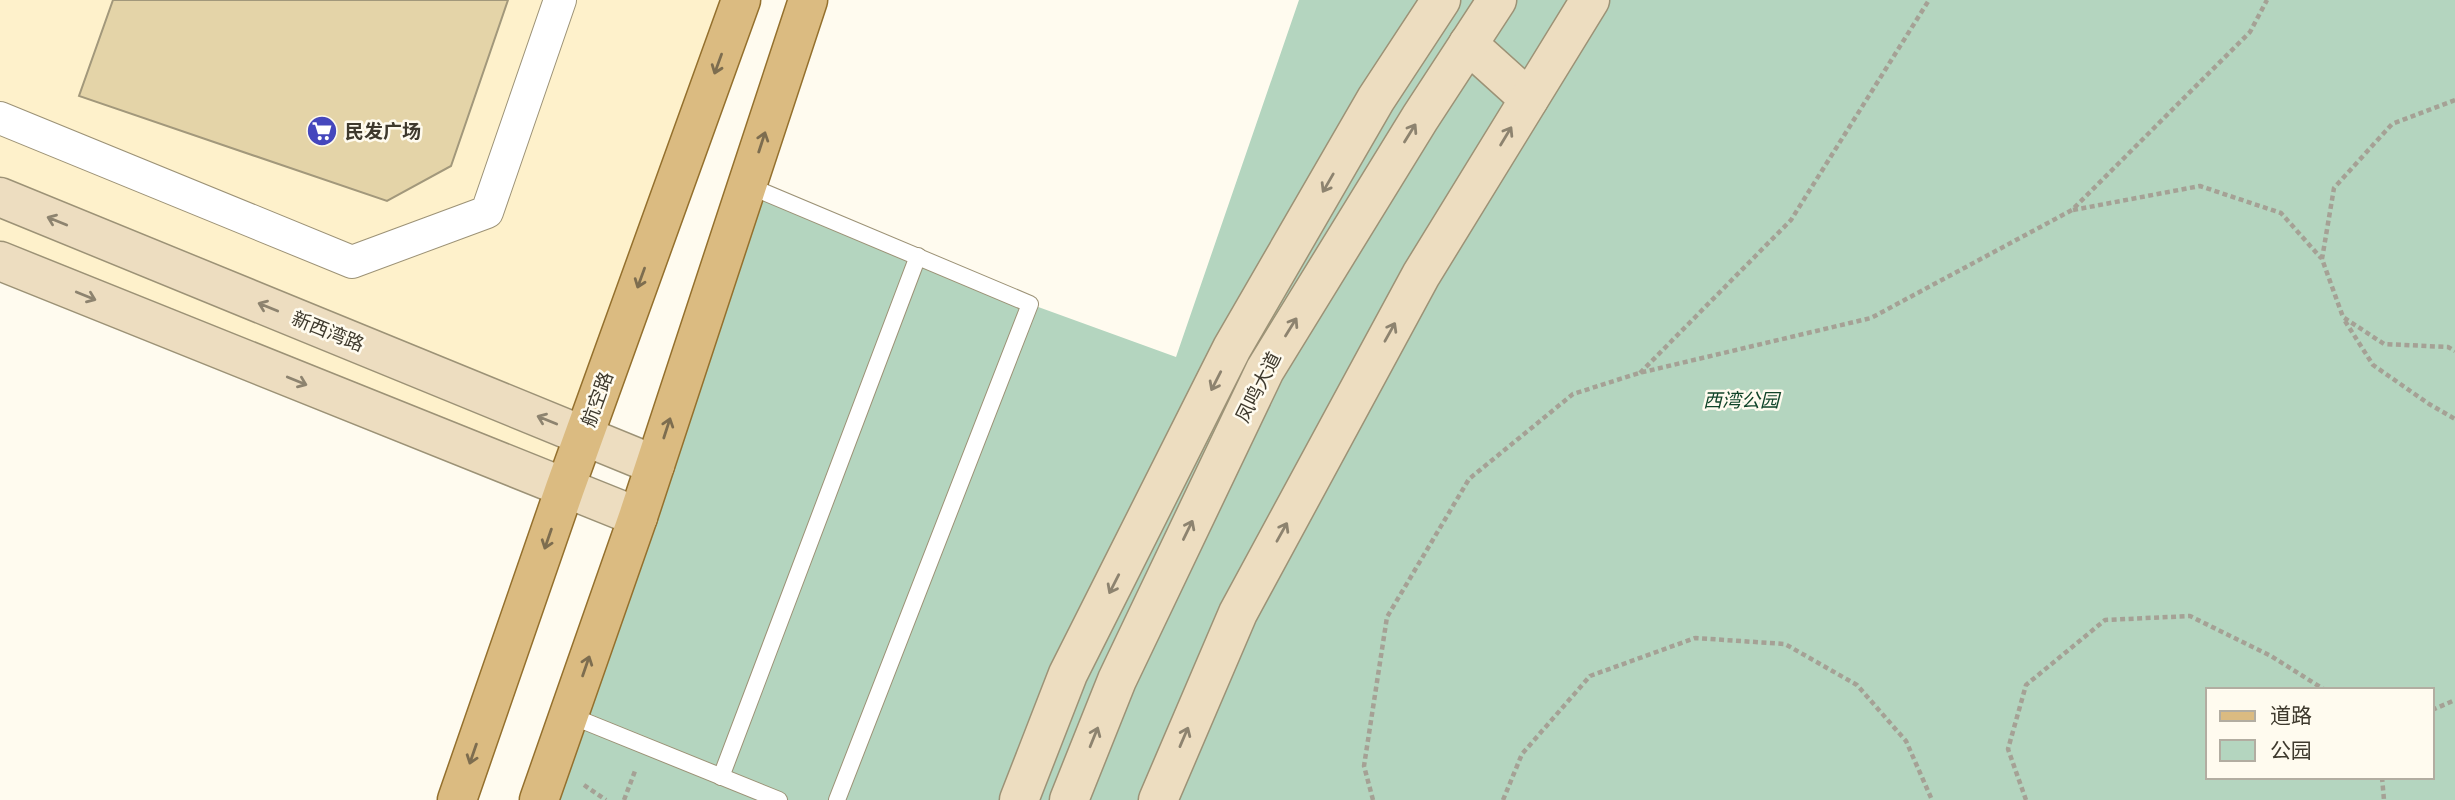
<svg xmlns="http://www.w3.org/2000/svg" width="2455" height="800" font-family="'Playfair Display','Noto Sans SC',serif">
  <rect width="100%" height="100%" fill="#fffbef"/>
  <path fill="#fef1cb" d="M 0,0 L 741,0 L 565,488 L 0,261 Z"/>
  <path fill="#b4d5bf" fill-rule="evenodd" d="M 1299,0 L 2455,0 L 2455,800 L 537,800 L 747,185 L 1030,304 L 1176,357 ZM 2208,690 L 2432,690 L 2432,777 L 2208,777 Z"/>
  <path fill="#e4d4a8" stroke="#a2987b" stroke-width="2" d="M 113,0 L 508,0 L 451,166 L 387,201 L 79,96 Z"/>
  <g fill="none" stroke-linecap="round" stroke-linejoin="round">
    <g stroke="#9c9276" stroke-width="18">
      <g id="lane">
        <path d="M 747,185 L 1030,304 L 837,800"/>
        <path d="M 569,715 L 779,800"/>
        <path d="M 721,777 L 918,256"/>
      </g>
    </g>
    <g stroke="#9c9276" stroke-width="34">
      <path id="street" d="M 0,118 L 352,262 L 487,212 L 560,0"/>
    </g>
    <g stroke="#9c9276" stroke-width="41">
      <g id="secondary">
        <path d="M 1468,44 L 1529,99"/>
        <path d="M 0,197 L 655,465"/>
        <path d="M 0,261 L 638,517"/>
        <path d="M 1019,800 L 1068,674 L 1232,348 L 1376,99 L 1441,0"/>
        <path d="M 1069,800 L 1117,680 L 1265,370 L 1420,118 L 1497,0"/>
        <path d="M 1158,800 L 1238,613 L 1421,275 L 1590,0"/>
      </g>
    </g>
    <g stroke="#94702d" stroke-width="41">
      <g id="primary">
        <path d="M 457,800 L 565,488 L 741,0"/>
        <path d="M 539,800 L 638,517 L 808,0"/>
      </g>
    </g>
    <g stroke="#a5a195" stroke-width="4.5" stroke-dasharray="5 3.5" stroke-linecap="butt">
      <path d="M 2455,100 L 2392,124 L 2334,188 L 2322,259 L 2343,317 L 2384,344 L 2448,347 L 2455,351"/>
      <path d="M 2073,210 L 2200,186 L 2281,213 L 2321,258"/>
      <path d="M 2345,321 L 2373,365 L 2429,404 L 2455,419"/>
      <path d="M 1640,373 L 1791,220 L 1929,0"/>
      <path d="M 2432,710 L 2455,700"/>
      <path d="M 2382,777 L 2384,800"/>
      <path d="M 584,785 L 606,800"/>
      <path d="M 624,800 L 635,771"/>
      <path d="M 1373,800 L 1364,766 L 1387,617 L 1469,479 L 1573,394 L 1639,373 L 1871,318 L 2072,210 L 2250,32 L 2267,0"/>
      <path d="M 1503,800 L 1522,754 L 1590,676 L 1695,638 L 1785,644 L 1857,685 L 1906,741 L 1932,800"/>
      <path d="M 2026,800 L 2008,749 L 2026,685 L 2105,620 L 2190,616 L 2271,656 L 2325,690"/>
    </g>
    <use href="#lane" stroke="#fff" stroke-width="16"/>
    <use href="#street" stroke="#fff" stroke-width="32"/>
    <use href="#secondary" stroke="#edddc0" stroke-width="38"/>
    <use href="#primary" stroke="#dbbb81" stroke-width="38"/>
  </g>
  <defs><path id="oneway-shaft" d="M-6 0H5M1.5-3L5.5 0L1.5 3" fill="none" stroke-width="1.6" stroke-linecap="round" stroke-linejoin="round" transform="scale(1.75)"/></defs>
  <g stroke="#7d6d4f">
    <use href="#oneway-shaft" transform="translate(718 64) rotate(110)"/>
    <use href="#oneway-shaft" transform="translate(762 142) rotate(-72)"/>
    <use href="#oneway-shaft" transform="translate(641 278) rotate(110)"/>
    <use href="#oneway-shaft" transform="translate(667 428) rotate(-72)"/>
    <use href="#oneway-shaft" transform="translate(548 539) rotate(109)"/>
    <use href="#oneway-shaft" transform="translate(586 666) rotate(-71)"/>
    <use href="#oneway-shaft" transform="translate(473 754) rotate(109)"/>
  </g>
  <g stroke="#8d836f">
    <use href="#oneway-shaft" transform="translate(1410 133) rotate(-58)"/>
    <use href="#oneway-shaft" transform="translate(1506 136) rotate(-59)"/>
    <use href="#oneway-shaft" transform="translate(1328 183) rotate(120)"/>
    <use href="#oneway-shaft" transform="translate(57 221) rotate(-158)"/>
    <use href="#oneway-shaft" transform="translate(86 296) rotate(22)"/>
    <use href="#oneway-shaft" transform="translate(268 307) rotate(-158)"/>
    <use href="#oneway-shaft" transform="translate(1291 327) rotate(-58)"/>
    <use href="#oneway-shaft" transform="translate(1390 332) rotate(-61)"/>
    <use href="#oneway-shaft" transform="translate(297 381) rotate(22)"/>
    <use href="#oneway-shaft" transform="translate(1216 381) rotate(117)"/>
    <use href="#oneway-shaft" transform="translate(547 420) rotate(-158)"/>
    <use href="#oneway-shaft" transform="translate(1188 530) rotate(-64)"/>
    <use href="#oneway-shaft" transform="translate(1282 532) rotate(-61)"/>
    <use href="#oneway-shaft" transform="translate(1114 584) rotate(117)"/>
    <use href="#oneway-shaft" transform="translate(1094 737) rotate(-68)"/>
    <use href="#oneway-shaft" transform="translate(1184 737) rotate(-67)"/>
  </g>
  <defs>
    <g id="supermarket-disc" transform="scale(1.575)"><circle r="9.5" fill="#4547bd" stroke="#fffbef"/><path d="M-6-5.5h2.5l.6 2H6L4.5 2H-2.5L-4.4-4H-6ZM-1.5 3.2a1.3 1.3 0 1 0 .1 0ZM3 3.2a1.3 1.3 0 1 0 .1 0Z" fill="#fff"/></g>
  </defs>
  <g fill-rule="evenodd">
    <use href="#supermarket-disc" x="322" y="131"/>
  </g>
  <g text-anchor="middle" stroke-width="5" stroke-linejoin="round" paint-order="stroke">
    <g font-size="19" font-weight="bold" fill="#3e392d" stroke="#fffbef" text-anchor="start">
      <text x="345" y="138">民发广场</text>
    </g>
    <g font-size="19" fill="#3e392d" stroke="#fffbef">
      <text transform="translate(328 331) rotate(22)" y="7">新西湾路</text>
      <text transform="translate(1258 387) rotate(-63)" y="7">凤鸣大道</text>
      <text transform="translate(597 399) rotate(-70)" y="7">航空路</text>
    </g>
    <g font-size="19" font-style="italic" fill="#104429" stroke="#fffbef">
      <text x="1741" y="407">西湾公园</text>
    </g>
  </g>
  <rect x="2206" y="688" width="228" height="91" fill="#fffbef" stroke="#b2ada1" stroke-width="2"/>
  <rect x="2220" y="711" width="35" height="10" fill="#dbbb81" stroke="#b2ada1" stroke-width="2"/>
  <text x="2270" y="723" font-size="21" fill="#3e392d">道路</text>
  <rect x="2220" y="740" width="35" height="21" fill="#b4d5bf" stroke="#b2ada1" stroke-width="2"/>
  <text x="2270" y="758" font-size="21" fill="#3e392d">公园</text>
</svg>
